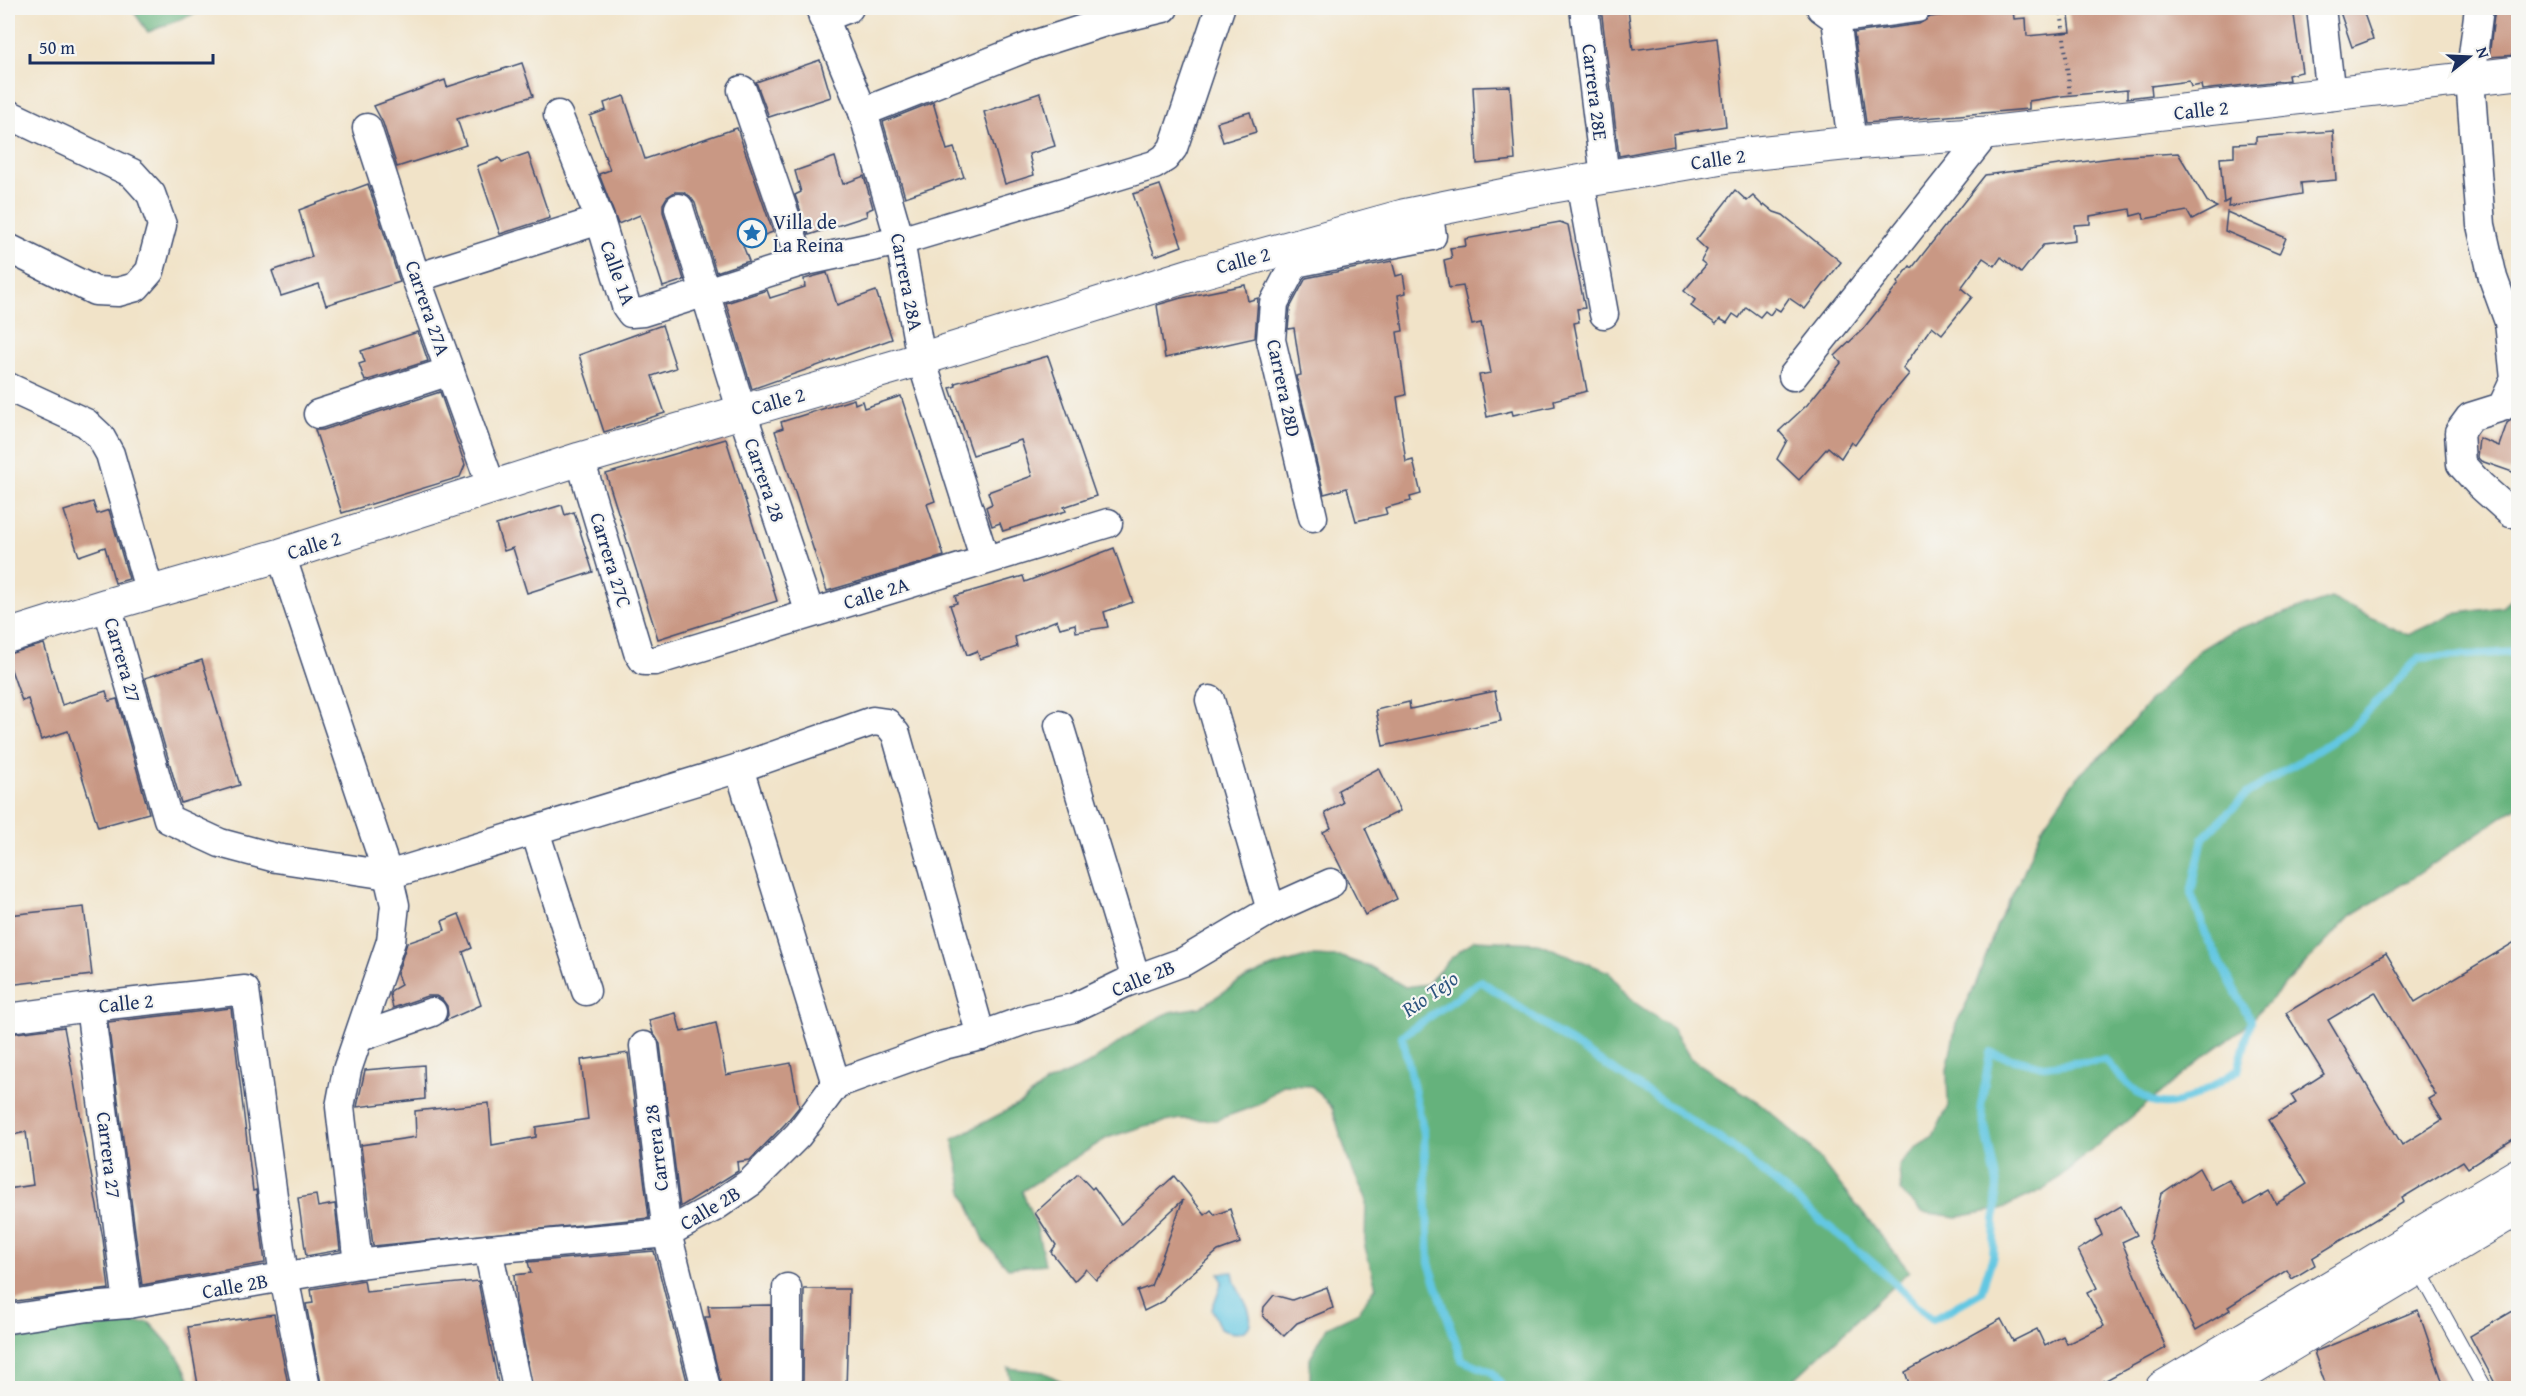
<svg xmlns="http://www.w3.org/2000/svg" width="2526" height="1396" font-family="'Gentium Book Plus',serif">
  <rect width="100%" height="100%" fill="#f6f6f2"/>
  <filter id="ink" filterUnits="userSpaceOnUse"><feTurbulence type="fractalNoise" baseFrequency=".0167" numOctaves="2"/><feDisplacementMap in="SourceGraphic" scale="12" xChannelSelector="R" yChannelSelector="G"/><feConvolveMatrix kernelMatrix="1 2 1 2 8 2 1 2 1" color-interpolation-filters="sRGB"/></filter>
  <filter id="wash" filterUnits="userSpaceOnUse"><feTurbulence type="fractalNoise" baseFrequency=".008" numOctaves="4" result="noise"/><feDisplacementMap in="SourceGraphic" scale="24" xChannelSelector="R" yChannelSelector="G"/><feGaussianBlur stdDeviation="1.35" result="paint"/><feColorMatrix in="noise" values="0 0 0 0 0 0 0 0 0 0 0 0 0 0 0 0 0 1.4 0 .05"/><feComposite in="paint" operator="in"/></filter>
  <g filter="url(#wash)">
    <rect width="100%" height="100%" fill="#f1e3c8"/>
    <g fill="#65b27b" stroke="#40706c" stroke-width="1.5">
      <path d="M 131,8 L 202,8 L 199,12 L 148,32 Z"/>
      <path d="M 2518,593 L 2518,806 L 2408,881 L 2352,915 L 2240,1031 L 2201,1059 L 2046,1188 L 2001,1209 L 1957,1217 L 1922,1212 L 1901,1192 L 1899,1166 L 1915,1148 L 1933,1137 L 1948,1106 L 1947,1070 L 1956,1024 L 1975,986 L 1997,925 L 2023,873 L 2041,829 L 2077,777 L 2115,743 L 2145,706 L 2198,651 L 2231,631 L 2331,598 L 2408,635 L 2453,614 L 2502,607 Z"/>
      <path d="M 1474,940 L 1538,943 L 1609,972 L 1634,1002 L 1673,1029 L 1690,1058 L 1761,1104 L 1809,1146 L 1909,1271 L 1785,1388 L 1310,1388 L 1310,1358 L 1327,1327 L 1357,1313 L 1376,1287 L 1365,1247 L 1366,1198 L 1350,1165 L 1332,1108 L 1312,1086 L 1283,1085 L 1258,1105 L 1216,1120 L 1181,1119 L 1144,1126 L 1107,1138 L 1022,1191 L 1037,1228 L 1045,1264 L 1008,1268 L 985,1242 L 963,1192 L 953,1139 L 1021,1103 L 1046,1083 L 1087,1065 L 1143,1026 L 1170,1012 L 1201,1007 L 1239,982 L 1272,967 L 1310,956 L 1341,957 L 1373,968 L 1405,987 L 1427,984 L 1450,959 Z"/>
      <path d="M 149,1322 C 168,1342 185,1361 192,1388 L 8,1388 L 8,1340 L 72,1329 Z"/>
      <path d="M 1008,1368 L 1043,1372 L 1075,1388 L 1012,1388 Z"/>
    </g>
    <path fill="#64c7e2" stroke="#407ba0" stroke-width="1.5" d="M 1233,1272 C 1236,1293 1244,1295 1249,1311 C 1256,1334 1236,1336 1220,1329 L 1212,1309 L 1222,1282 L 1219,1273 Z"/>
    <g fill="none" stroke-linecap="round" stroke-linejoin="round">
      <path stroke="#64c7e2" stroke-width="8" d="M 1503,1388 L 1492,1372 L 1462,1360 L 1429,1263 L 1424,1133 L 1402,1036 L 1481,981 L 1570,1042 L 1731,1146 L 1879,1268 L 1932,1320 L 1981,1292 L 1993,1256 L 1997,1185 L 1981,1106 L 1990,1053 L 2043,1066 L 2105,1060 C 2118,1074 2138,1097 2156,1103 C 2179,1111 2218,1082 2238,1070 L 2251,1021 L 2208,940 L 2191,893 L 2203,838 L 2247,794 L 2350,730 L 2419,658 L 2518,652"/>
    </g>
    <g id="blocks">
      <g fill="#c99884" fill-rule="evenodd">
        <path d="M 1601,8 L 1628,8 L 1633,50 L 1717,38 L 1726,126 L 1673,134 L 1674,146 L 1619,156 Z"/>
        <path d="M 2000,8 L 2001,11 L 2013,10 L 2014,19 L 2026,18 L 2027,36 L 2071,32 L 2068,8 L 2269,8 L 2269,11 L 2293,8 L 2302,72 L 2288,75 L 2289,80 L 2202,90 L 2201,85 L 2191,87 L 2189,81 L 2151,86 L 2152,95 L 2127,98 L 2127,90 L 2062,96 L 2029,101 L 2029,109 L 1866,123 L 1854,33 L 1919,24 L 1930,17 Z"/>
        <path d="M 2353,8 L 2362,8 L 2373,39 L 2352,47 L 2340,12 Z"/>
        <path d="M 2495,8 L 2518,8 L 2518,55 L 2489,57 Z"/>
        <path d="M 820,60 L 831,97 L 769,117 L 756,82 Z"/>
        <path d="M 522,63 L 533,96 L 457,119 L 466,145 L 397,167 L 383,123 L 374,106 L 445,80 L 447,87 Z"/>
        <path d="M 1510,86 L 1515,160 L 1477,164 L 1473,87 Z"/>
        <path d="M 1040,93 L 1055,146 L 1029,154 L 1034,175 L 1005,184 L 984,112 Z"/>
        <path d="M 624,96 L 645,159 L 737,128 L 773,232 L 742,243 L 749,261 L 716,272 L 695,203 L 690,196 L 683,192 L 675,192 L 667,197 L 663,204 L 663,212 L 684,280 L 663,287 L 640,215 L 618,224 L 599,174 L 610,170 L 590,116 L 606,110 L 604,103 Z"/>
        <path d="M 933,102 L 947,150 L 954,148 L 964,177 L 905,197 L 883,122 Z"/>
        <path d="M 1250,112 L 1256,132 L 1223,142 L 1217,122 Z"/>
        <path d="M 2333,131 L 2336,180 L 2301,183 L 2302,194 L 2228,207 L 2229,200 L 2224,203 L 2220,158 L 2234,157 L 2234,144 L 2256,143 L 2256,137 Z"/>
        <path d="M 528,153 L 550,218 L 500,234 L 477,166 L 499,158 L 502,162 Z"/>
        <path d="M 2178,153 L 2208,203 L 2217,207 L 2192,220 L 2187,211 L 2144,219 L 2143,213 L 2131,216 L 2130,209 L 2090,216 L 2090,224 L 2074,225 L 2075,241 L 2043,245 L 2021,273 L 2001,257 L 1995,266 L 1983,258 L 1961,288 L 1972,297 L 1942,334 L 1932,326 L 1903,368 L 1909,374 L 1882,406 L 1855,445 L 1851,442 L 1841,458 L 1828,447 L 1799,480 L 1777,459 L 1787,440 L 1779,431 L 1807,405 L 1841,363 L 1835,356 L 1863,329 L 1899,284 L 1898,282 L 1910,266 L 1912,268 L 1985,175 L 2126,156 Z"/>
        <path d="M 835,157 L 843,184 L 864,176 L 873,208 L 866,211 L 867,216 L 809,235 L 795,195 L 801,192 L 795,171 Z"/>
        <path d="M 368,184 L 400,282 L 326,305 L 319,284 L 281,296 L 272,271 L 312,257 L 299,210 Z"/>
        <path d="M 1160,185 L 1182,246 L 1155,256 L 1133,194 Z"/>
        <path d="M 1735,190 L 1747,201 L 1753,196 L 1763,206 L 1764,204 L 1774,212 L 1783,215 L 1841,262 L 1805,309 L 1789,298 L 1780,311 L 1775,308 L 1770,315 L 1765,311 L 1760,317 L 1746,307 L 1739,318 L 1733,314 L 1727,323 L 1720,319 L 1716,324 L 1691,306 L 1695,300 L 1684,291 L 1706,265 L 1701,261 L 1707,250 L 1696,240 Z"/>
        <path d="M 2227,212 L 2286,238 L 2279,254 L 2225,231 Z"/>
        <path d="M 1560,222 L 1568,225 L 1585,308 L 1577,309 L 1579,322 L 1574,323 L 1587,391 L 1554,400 L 1555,406 L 1513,415 L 1512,411 L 1487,417 L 1479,375 L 1491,373 L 1481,323 L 1472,325 L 1463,286 L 1449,288 L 1444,260 L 1452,258 L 1450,248 L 1466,246 L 1465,239 Z"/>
        <path d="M 1392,261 L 1396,276 L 1403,274 L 1406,293 L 1398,295 L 1403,331 L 1397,332 L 1406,395 L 1397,397 L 1406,462 L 1413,460 L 1421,494 L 1410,497 L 1411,501 L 1385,508 L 1387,514 L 1356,521 L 1347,488 L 1324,494 L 1296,376 L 1301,375 L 1294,328 L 1288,329 L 1290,308 L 1306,278 Z"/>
        <path d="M 827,273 L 837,305 L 876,291 L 892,339 L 752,389 L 726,303 L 767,290 L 770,298 L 805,287 L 804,279 Z"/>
        <path d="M 1245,285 L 1248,301 L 1258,298 L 1255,338 L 1165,358 L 1157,305 L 1181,298 Z"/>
        <path d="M 662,325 L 676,368 L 652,376 L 665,413 L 604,432 L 579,355 Z"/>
        <path d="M 418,332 L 428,361 L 365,381 L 359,364 L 365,362 L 361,351 Z"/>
        <path d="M 1048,356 L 1096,496 L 1064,507 L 1066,511 L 1003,531 L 1000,523 L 992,526 L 986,507 L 992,504 L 988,492 L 1032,476 L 1021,440 L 973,455 L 950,388 L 956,386 L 955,383 Z"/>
        <path d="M 440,392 L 465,465 L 460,477 L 342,513 L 315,430 L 323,430 Z"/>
        <path d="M 901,396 L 935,501 L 927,504 L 944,556 L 827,591 L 775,431 L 783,428 L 781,422 L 854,399 L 855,404 L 862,401 L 864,408 Z"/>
        <path d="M 2518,411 L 2518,474 L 2481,461 L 2477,457 L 2479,438 L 2499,446 L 2507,423 L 2513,419 Z"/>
        <path d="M 726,439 L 777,601 L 658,639 L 606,474 Z"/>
        <path d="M 93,502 L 97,514 L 109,510 L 129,579 L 115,583 L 105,547 L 79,556 L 64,511 Z"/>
        <path d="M 562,505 L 565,515 L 574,512 L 593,572 L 527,593 L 513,548 L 504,551 L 496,525 Z"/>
        <path d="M 1114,548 L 1133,602 L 1104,612 L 1108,627 L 1076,632 L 1075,624 L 1060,628 L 1057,620 L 1015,637 L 1017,647 L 980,659 L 977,651 L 967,655 L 950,605 L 957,603 L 955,596 L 1023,576 L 1025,582 Z"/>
        <path d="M 44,644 L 62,705 L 106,691 L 109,701 L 117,699 L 149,813 L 98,827 L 68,731 L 41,740 L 28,699 L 22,701 L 8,661 L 8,654 Z"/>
        <path d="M 202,660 L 240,785 L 181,803 L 145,678 Z"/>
        <path d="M 1495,691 L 1501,721 L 1383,746 L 1376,710 L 1409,702 L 1410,709 Z"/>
        <path d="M 1379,768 L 1400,811 L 1365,828 L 1397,899 L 1365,915 L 1323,832 L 1331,828 L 1325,813 L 1343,803 L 1338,790 Z"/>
        <path d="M 84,907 L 92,975 L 8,985 L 8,915 Z"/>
        <path d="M 459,914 L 472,948 L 463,952 L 481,1005 L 445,1021 L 448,1015 L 447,1006 L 442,999 L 436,996 L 427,996 L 393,1008 L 390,994 L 392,990 L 401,985 L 397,974 L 407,943 L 445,930 L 442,921 Z"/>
        <path d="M 2518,940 L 2518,1136 L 2468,1168 L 2463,1161 L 2402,1198 L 2404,1202 L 2312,1258 L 2315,1265 L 2292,1279 L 2287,1270 L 2228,1307 L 2230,1310 L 2196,1330 L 2149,1243 L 2161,1194 L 2199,1168 L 2211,1190 L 2229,1180 L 2245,1205 L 2269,1191 L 2276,1204 L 2307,1184 L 2269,1120 L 2296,1103 L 2291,1095 L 2324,1074 L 2286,1013 L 2386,953 L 2415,1002 ZM 2375,992 L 2436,1095 L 2429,1099 L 2442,1120 L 2402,1145 L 2328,1020 Z"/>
        <path d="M 231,1008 L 253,1191 L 256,1190 L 265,1263 L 142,1285 L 108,1022 Z"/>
        <path d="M 676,1013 L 681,1032 L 716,1023 L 726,1075 L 791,1063 L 799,1107 L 785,1124 L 750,1160 L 737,1162 L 738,1171 L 680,1207 L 660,1044 L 653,1033 L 649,1020 Z"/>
        <path d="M 64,1027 L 103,1239 L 109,1289 L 8,1302 L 8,1189 L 33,1185 L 26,1132 L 8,1136 L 8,1034 Z"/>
        <path d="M 628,1053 L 649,1218 L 373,1246 L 361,1145 L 416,1137 L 415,1111 L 489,1103 L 492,1145 L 536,1137 L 536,1127 L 588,1119 L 581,1060 Z"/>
        <path d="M 424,1065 L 425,1099 L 357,1107 L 365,1070 Z"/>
        <path d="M 1078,1174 L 1092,1189 L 1094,1187 L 1121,1224 L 1174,1176 L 1205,1215 L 1211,1210 L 1215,1215 L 1230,1209 L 1240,1243 L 1218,1251 L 1171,1291 L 1164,1301 L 1144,1311 L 1137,1291 L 1151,1286 L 1183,1200 L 1096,1280 L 1086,1269 L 1074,1281 L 1051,1252 L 1056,1245 L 1035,1213 Z"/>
        <path d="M 316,1195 L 318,1207 L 335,1204 L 340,1250 L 306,1256 L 298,1198 Z"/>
        <path d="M 2121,1206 L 2137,1235 L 2122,1242 L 2166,1348 L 2104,1381 L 2108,1389 L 1911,1389 L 1905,1372 L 2001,1319 L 2013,1341 L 2037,1329 L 2045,1346 L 2063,1336 L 2067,1344 L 2104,1326 L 2087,1293 L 2097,1288 L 2078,1250 L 2102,1235 L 2096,1221 Z"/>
        <path d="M 654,1251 L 689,1389 L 533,1389 L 516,1302 L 514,1275 L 531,1273 L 528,1262 Z"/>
        <path d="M 364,1280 L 366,1292 L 478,1281 L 499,1389 L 322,1389 L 306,1304 L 313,1303 L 311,1289 Z"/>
        <path d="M 1327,1287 L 1333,1308 L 1297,1323 L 1284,1336 L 1263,1316 L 1264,1307 L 1274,1295 L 1292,1300 Z"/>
        <path d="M 804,1289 L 849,1289 L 846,1389 L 803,1389 Z"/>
        <path d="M 771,1305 L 771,1389 L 722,1389 L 705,1317 L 710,1317 L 708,1306 Z"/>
        <path d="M 2518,1308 L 2518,1389 L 2498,1389 L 2470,1336 Z"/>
        <path d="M 2418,1310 L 2445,1389 L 2327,1389 L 2314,1352 Z"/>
        <path d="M 274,1314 L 289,1389 L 223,1389 L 222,1383 L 198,1385 L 188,1327 Z"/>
      </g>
    </g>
  </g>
  <g filter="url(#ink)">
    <use href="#blocks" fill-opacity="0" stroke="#3b4a6e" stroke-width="1.5"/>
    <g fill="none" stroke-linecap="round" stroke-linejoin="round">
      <g stroke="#3b4a6e" stroke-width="16">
        <path id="lane" d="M 2418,1268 L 2484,1388"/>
      </g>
      <g stroke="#3b4a6e" stroke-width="31">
        <g id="street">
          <path d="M 820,8 L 863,112 L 900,241 L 921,359 L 985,560"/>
          <path d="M 1584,8 L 1605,177"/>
          <path d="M 1821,8 L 1836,19 L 1852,143"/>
          <path d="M 2321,8 L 2331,96"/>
          <path d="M 2479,8 L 2470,79 L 2481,225 L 2493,278 L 2509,322 L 2515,379 L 2502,407 L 2470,417 L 2459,432 L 2461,464 L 2480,485 L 2511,513"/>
          <path d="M 823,18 L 849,8"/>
          <path d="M 1836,19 L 1917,8"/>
          <path d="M 742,90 L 801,262"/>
          <path d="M 863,112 L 1033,45 L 1105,22 L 1164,8"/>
          <path d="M 8,114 L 132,173 L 151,194 L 162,225 L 150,271 L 136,287 L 118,292 L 95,291 L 8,248"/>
          <path d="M 558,115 L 600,220 L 626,306 L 631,313 L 643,312 L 801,262 L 900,241 L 1154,165 L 1165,158 L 1173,148 L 1220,8"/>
          <path d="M 367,128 L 416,278 L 492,488"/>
          <path d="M 1580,182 L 1604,314"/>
          <path d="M 679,208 L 742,412 L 810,613"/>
          <path d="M 416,278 L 600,220"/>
          <path d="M 1793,376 L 1986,133"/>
          <path d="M 8,387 L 86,423 L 100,436 L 110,454 L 150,593"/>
          <path d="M 318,414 L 450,371"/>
          <path d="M 580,459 L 638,652 L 644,661 L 655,661 L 1108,523"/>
          <path d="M 1313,517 L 1271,340 L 1274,303 L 1295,263 L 1432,236 L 1428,211"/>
          <path d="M 281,555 L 388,875 L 395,905 L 391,941 L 347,1070 L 340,1107 L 358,1264"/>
          <path d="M 107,605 L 168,819 L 220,843 L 276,858 L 388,875 L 739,768 L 873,721 L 887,723 L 896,734 L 981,1036"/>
          <path d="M 1210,700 L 1271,910"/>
          <path d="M 1059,725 L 1136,979"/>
          <path d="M 739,768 L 836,1084"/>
          <path d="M 535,831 L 586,991"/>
          <path d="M 90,1007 L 128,1304"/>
          <path d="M 8,1018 L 90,1007 L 245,990 L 284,1277 L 306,1388"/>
          <path d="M 360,1037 L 432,1012"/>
          <path d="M 644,1046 L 667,1233 L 706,1388"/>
          <path d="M 488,1249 L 517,1388"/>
          <path d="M 787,1288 L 787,1388"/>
          <path d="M 8,1319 L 89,1307 L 128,1304 L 358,1264 L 488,1249 L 667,1233 L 713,1208 L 751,1182 L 798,1135 L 836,1084 L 944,1045 L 981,1036 L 1030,1018 L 1073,1008 L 1125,983 L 1183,962 L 1271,910 L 1331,883"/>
        </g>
      </g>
      <g stroke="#3b4a6e" stroke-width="35">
        <path id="secondary" d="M 8,636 L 107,605 L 281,555 L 580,459 L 921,359 L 1194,274 L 1403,216 L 1525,191 L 1728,156 L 1852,143 L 1986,133 L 2518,73"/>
      </g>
      <g stroke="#3b4a6e" stroke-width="35">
        <g id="primary">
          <path d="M 2162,1388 L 2518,1175"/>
          <path d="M 2219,1388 L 2518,1208"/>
        </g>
      </g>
      <path stroke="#3b4a6e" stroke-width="4" stroke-dasharray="1.5 4.5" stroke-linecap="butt" d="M 2061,8 L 2070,96"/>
      <use href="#lane" stroke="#fff" stroke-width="14"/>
      <use href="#street" stroke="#fff" stroke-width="28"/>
      <use href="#secondary" stroke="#fff" stroke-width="33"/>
      <use href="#primary" stroke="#fff" stroke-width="33"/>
    </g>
  </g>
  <defs>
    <g id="sight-ring" transform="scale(1.5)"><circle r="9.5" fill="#f6f6f2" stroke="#1f6fb2" stroke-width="1.5"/><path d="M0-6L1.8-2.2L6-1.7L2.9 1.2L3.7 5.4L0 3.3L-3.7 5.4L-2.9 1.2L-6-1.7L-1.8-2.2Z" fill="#1f6fb2"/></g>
  </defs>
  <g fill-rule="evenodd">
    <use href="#sight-ring" x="752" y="233"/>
  </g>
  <g text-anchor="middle" stroke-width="4.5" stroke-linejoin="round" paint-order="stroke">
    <g font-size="20" fill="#1b2f5e" stroke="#f6f6f2">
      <text transform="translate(1595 92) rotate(83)" y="7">Carrera 28E</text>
      <text transform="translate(2201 110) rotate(-6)" y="7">Calle 2</text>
      <text transform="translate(1718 159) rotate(-8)" y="7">Calle 2</text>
      <text transform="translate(1243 260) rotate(-15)" y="7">Calle 2</text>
      <text transform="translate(618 273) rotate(70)" y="7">Calle 1A</text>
      <text transform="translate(907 282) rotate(79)" y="7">Carrera 28A</text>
      <text transform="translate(428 308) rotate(71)" y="7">Carrera 27A</text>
      <text transform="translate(1284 388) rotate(78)" y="7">Carrera 28D</text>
      <text transform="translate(778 401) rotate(-16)" y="7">Calle 2</text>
      <text transform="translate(765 480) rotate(71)" y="7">Carrera 28</text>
      <text transform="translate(314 545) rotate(-17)" y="7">Calle 2</text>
      <text transform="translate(611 560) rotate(73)" y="7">Carrera 27C</text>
      <text transform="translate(876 593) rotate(-17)" y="7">Calle 2A</text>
      <text transform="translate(123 660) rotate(74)" y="7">Carrera 27</text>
      <text transform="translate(1143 978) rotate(-22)" y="7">Calle 2B</text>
      <text transform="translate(126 1003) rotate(-6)" y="7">Calle 2</text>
      <text transform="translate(656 1148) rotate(-97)" y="7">Carrera 28</text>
      <text transform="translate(109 1155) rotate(83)" y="7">Carrera 27</text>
      <text transform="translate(710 1208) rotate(-31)" y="7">Calle 2B</text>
      <text transform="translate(235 1286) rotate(-10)" y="7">Calle 2B</text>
    </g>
    <g font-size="20" fill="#1b2f5e" stroke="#f6f6f2" text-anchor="start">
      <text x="773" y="229">Villa de<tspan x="773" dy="23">La Reina</tspan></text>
    </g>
    <g font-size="21" font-style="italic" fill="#2d557f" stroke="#f6f6f2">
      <text transform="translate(1430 994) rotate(-35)" y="7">Rio Tejo</text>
    </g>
  </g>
  <rect width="2526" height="1396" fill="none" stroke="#f6f6f2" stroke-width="30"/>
  <g transform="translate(2469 57) rotate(72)" stroke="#f6f6f2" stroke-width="4.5" paint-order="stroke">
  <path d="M0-4.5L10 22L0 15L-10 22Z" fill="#1b2f5e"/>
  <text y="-9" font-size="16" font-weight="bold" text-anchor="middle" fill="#1b2f5e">N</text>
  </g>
  <path d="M30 54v9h183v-9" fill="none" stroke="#1b2f5e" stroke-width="3"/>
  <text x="39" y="54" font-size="18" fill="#1b2f5e" stroke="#f6f6f2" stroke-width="4.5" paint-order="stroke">50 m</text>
</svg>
